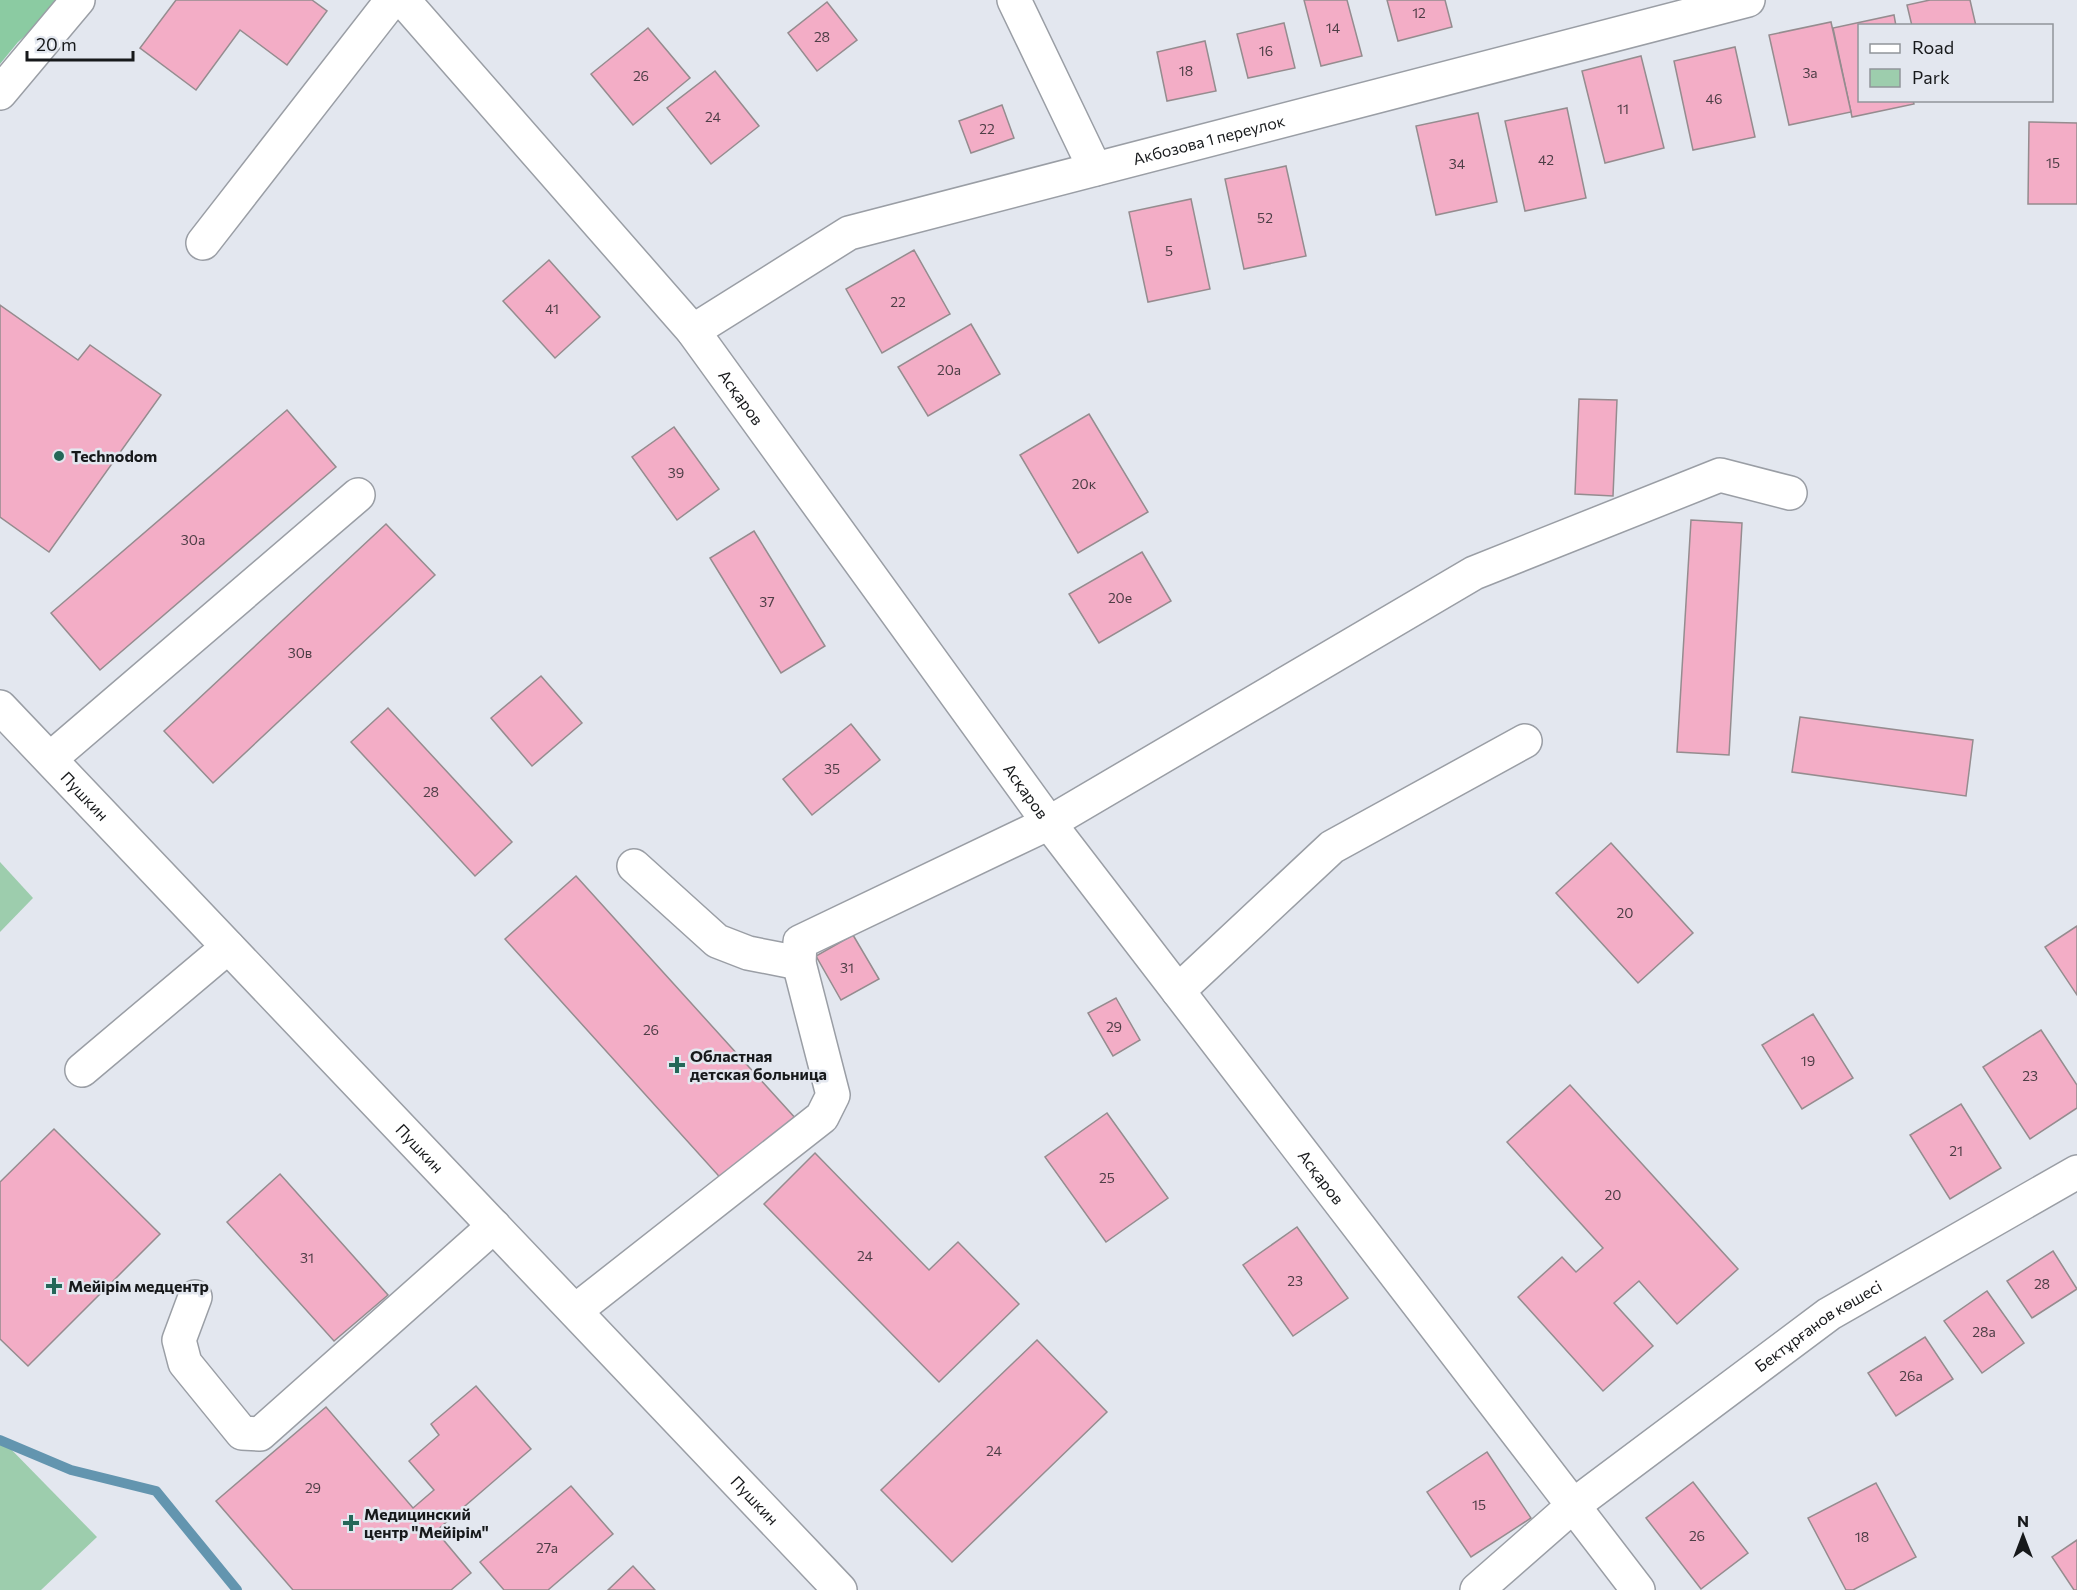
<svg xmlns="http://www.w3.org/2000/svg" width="2077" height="1590" font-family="Commissioner,sans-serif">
  <rect width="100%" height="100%" fill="#e3e7ef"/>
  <g fill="#9dcdad">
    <path d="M 0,862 L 33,898 L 0,932 Z"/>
    <path d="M 0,1438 L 97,1537 L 41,1590 L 0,1590 Z"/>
  </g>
  <path fill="#8bcba2" d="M 0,0 L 65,0 L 18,42 L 0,64 Z"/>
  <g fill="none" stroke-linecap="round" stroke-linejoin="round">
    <path stroke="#6395af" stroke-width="10" d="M 0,1440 L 71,1470 L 156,1491 L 237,1590"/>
  </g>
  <g fill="#f3adc6" stroke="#958c8f" stroke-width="1.5">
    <path d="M 176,0 L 312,0 L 327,11 L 287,65 L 240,30 L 196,90 L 140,48 Z"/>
    <path d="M 1304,0 L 1347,0 L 1362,56 L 1321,66 Z"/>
    <path d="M 1387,0 L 1445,0 L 1452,27 L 1398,41 Z"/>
    <path d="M 1930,0 L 1970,0 L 1976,26 L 1912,26 L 1907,5 Z"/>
    <path d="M 827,2 L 857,40 L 817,71 L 788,33 Z"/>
    <path d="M 1894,15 L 1896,26 L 1860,26 L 1860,100 L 1913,100 L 1914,104 L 1852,117 L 1833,28 Z"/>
    <path d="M 1831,22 L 1851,112 L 1789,125 L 1769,35 Z"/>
    <path d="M 1284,23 L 1295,68 L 1248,78 L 1237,34 Z"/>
    <path d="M 648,28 L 690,78 L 633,125 L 591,74 Z"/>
    <path d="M 1205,41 L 1216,91 L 1167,101 L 1157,52 Z"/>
    <path d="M 1735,47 L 1755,137 L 1693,150 L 1674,61 Z"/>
    <path d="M 1641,56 L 1664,148 L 1605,163 L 1582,71 Z"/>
    <path d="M 715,71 L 759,126 L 711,164 L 667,108 Z"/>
    <path d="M 1002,105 L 1014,138 L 971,153 L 959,121 Z"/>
    <path d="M 1567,108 L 1586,198 L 1525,211 L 1505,121 Z"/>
    <path d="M 1478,113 L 1497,202 L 1436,215 L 1416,126 Z"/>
    <path d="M 2029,122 L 2077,123 L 2077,204 L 2028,204 Z"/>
    <path d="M 1286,166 L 1306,256 L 1244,269 L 1225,179 Z"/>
    <path d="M 1191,199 L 1210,289 L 1148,302 L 1129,212 Z"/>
    <path d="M 914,250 L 950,314 L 882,353 L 846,289 Z"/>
    <path d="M 549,260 L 600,317 L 555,358 L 503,301 Z"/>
    <path d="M 0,305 L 78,360 L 90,345 L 161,395 L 49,552 L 0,517 Z"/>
    <path d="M 971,324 L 1000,374 L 928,416 L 898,367 Z"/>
    <path d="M 1579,399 L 1617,400 L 1613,496 L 1575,494 Z"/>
    <path d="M 287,410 L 336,467 L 100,670 L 51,613 Z"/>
    <path d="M 1089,414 L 1148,512 L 1078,553 L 1020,455 Z"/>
    <path d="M 674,427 L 719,489 L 677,520 L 632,457 Z"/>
    <path d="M 1691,520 L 1742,523 L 1729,755 L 1677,752 Z"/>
    <path d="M 386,524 L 435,575 L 213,783 L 164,731 Z"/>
    <path d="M 754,531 L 825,646 L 781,673 L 710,558 Z"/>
    <path d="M 1142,552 L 1171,601 L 1099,643 L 1069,594 Z"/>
    <path d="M 541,676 L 582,723 L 532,766 L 491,718 Z"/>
    <path d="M 388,708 L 512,842 L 475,876 L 351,742 Z"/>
    <path d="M 1800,717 L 1973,740 L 1966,796 L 1792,772 Z"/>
    <path d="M 851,724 L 880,760 L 812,815 L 783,779 Z"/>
    <path d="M 1611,843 L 1693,933 L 1638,983 L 1556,893 Z"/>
    <path d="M 576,876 L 797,1120 L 726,1184 L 505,939 Z"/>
    <path d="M 2077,926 L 2077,995 L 2045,947 Z"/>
    <path d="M 853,935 L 879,979 L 841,1000 L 816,956 Z"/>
    <path d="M 1116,998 L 1140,1040 L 1113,1056 L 1088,1013 Z"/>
    <path d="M 1813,1014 L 1853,1078 L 1802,1109 L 1762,1045 Z"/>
    <path d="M 2041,1030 L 2077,1085 L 2077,1108 L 2030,1139 L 1983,1067 Z"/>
    <path d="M 1570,1085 L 1738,1269 L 1677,1324 L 1639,1281 L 1614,1303 L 1653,1346 L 1603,1391 L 1518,1297 L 1562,1257 L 1576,1272 L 1603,1248 L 1507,1142 Z"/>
    <path d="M 1961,1104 L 2001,1168 L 1950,1199 L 1910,1135 Z"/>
    <path d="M 1107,1113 L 1168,1198 L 1106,1242 L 1045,1157 Z"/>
    <path d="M 54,1129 L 160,1234 L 28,1366 L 0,1339 L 0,1182 Z"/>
    <path d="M 815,1153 L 929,1270 L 958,1242 L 1019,1304 L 939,1382 L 764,1204 Z"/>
    <path d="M 280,1174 L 388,1295 L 334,1341 L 227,1222 Z"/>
    <path d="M 1297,1227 L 1348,1298 L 1293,1336 L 1243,1265 Z"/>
    <path d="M 2053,1251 L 2077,1289 L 2032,1318 L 2007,1281 Z"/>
    <path d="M 1987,1291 L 2024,1343 L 1982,1373 L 1944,1321 Z"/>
    <path d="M 1925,1337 L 1953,1379 L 1896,1416 L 1868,1373 Z"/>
    <path d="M 1037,1340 L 1107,1412 L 952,1562 L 881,1490 Z"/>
    <path d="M 476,1386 L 531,1449 L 436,1531 L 471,1573 L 451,1590 L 293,1590 L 216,1501 L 326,1407 L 413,1508 L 434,1490 L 409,1461 L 439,1435 L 431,1424 Z"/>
    <path d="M 1487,1452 L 1531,1518 L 1471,1557 L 1427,1492 Z"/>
    <path d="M 1693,1482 L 1748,1553 L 1701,1589 L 1646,1518 Z"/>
    <path d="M 1876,1483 L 1916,1557 L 1853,1590 L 1846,1590 L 1808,1518 Z"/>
    <path d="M 571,1486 L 613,1534 L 548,1590 L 504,1590 L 480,1562 Z"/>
    <path d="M 2077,1540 L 2077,1590 L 2074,1590 L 2052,1557 Z"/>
    <path d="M 633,1566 L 655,1590 L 608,1590 Z"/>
  </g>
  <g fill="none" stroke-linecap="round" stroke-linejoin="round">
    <g stroke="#9a9ea5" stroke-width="36">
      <g id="minor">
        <path id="s1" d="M 403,0 L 693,331 L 1049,823 L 1638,1590"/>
        <path d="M 1014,0 L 1095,169"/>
        <path d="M 203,243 L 392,0"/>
        <path id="s2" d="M 693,331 L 849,233 L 1748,0"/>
        <path id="s3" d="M 0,707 L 840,1590"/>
        <path d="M 50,759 L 358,495"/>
        <path d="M 634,866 L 717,941 L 748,953 L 799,963"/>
        <path d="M 1178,991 L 1332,847 L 1525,741"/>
        <path d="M 82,1070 L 228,947"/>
        <path d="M 195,1297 L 179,1340 L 185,1363 L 242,1433 L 260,1434 L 494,1226"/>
        <path d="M 575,1311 L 822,1117 L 833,1095 L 799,963 L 800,942 L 1049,823 L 1474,573 L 1720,475 L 1790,493"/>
        <path id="s4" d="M 1477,1590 L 1574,1505 L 1829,1314 L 2077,1172"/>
      </g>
    </g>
    <g stroke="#9a9ea5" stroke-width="36">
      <path id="major" d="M 0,93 L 78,0"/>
    </g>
    <use href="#minor" stroke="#fff" stroke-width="33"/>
    <use href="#major" stroke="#fff" stroke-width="33"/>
  </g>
  <g fill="#246758" stroke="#e3e7ef" stroke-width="2">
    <circle cx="59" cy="456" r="6"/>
    <path d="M674 1056h6v6h6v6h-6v6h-6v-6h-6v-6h6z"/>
    <path d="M51 1277h6v6h6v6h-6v6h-6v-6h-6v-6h6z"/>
    <path d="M348 1514h6v6h6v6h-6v6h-6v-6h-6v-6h6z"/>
  </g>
  <g text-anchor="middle" stroke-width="5" stroke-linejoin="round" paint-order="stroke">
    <g font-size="14" fill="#4e3e46">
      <text x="1419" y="18">12</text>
      <text x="1333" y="33">14</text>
      <text x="822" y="42">28</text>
      <text x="1266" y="56">16</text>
      <text x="1186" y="76">18</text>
      <text x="1810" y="78">3а</text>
      <text x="641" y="81">26</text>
      <text x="1714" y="104">46</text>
      <text x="1623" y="114">11</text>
      <text x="713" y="122">24</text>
      <text x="987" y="134">22</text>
      <text x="1546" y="165">42</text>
      <text x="2053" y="168">15</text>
      <text x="1457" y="169">34</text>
      <text x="1265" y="223">52</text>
      <text x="1169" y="256">5</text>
      <text x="898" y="307">22</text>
      <text x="552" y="314">41</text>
      <text x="949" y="375">20а</text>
      <text x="676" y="478">39</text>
      <text x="1084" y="489">20к</text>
      <text x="193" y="545">30а</text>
      <text x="1120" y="603">20е</text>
      <text x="767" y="607">37</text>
      <text x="300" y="658">30в</text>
      <text x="832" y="774">35</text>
      <text x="431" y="797">28</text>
      <text x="1625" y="918">20</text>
      <text x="847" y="973">31</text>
      <text x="1114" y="1032">29</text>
      <text x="651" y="1035">26</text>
      <text x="1808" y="1066">19</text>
      <text x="2030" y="1081">23</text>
      <text x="1956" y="1156">21</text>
      <text x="1107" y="1183">25</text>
      <text x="1613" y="1200">20</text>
      <text x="865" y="1261">24</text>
      <text x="307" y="1263">31</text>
      <text x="1295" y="1286">23</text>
      <text x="2042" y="1289">28</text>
      <text x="1984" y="1337">28а</text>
      <text x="1911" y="1381">26а</text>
      <text x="994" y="1456">24</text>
      <text x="313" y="1493">29</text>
      <text x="1479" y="1510">15</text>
      <text x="1697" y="1541">26</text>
      <text x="1862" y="1542">18</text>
      <text x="547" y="1553">27а</text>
    </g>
    <g font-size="16" fill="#17191b" stroke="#e3e7ef">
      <text dy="6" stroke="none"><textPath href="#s2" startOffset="556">Акбозова 1 переулок</textPath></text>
      <text dy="6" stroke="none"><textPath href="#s1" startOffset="522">Асқаров</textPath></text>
      <text dy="6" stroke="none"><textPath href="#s1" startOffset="1008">Асқаров</textPath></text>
      <text dy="6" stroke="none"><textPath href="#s3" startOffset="123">Пушкин</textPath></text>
      <text dy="6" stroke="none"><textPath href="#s3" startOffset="609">Пушкин</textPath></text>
      <text dy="6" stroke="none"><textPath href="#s1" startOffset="1494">Асқаров</textPath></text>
      <text dy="6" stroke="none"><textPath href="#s4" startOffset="432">Бектұрғанов көшесі</textPath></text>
      <text dy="6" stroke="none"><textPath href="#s3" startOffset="1095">Пушкин</textPath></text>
    </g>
    <g font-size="16" font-weight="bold" fill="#17191b" stroke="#e3e7ef" text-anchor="start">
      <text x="71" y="462">Technodom</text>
      <text x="690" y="1062">Областная<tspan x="690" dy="18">детская больница</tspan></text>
      <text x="68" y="1292">Мейірім медцентр</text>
      <text x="364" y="1520">Медицинский<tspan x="364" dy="18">центр "Мейірім"</tspan></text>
    </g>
  </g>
  <rect x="1858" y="24" width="195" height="78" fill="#e3e7ef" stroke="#91959a" stroke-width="1.5"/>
  <rect x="1870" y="44" width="30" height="9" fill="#ffffff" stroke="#91959a" stroke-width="1.5"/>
  <text x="1912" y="54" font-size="18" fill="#17191b">Road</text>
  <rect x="1870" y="69" width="30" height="18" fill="#9dcdad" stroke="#91959a" stroke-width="1.5"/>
  <text x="1912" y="84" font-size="18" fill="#17191b">Park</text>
  <g transform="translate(2023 1536)" stroke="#e3e7ef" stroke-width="4.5" paint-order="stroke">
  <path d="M0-4.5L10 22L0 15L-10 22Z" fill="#17191b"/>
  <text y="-9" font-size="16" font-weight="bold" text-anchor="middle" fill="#17191b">N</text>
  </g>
  <path d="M27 51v9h106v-9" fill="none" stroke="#17191b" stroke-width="3"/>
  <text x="36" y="51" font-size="18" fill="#17191b" stroke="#e3e7ef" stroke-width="4.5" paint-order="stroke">20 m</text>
</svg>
